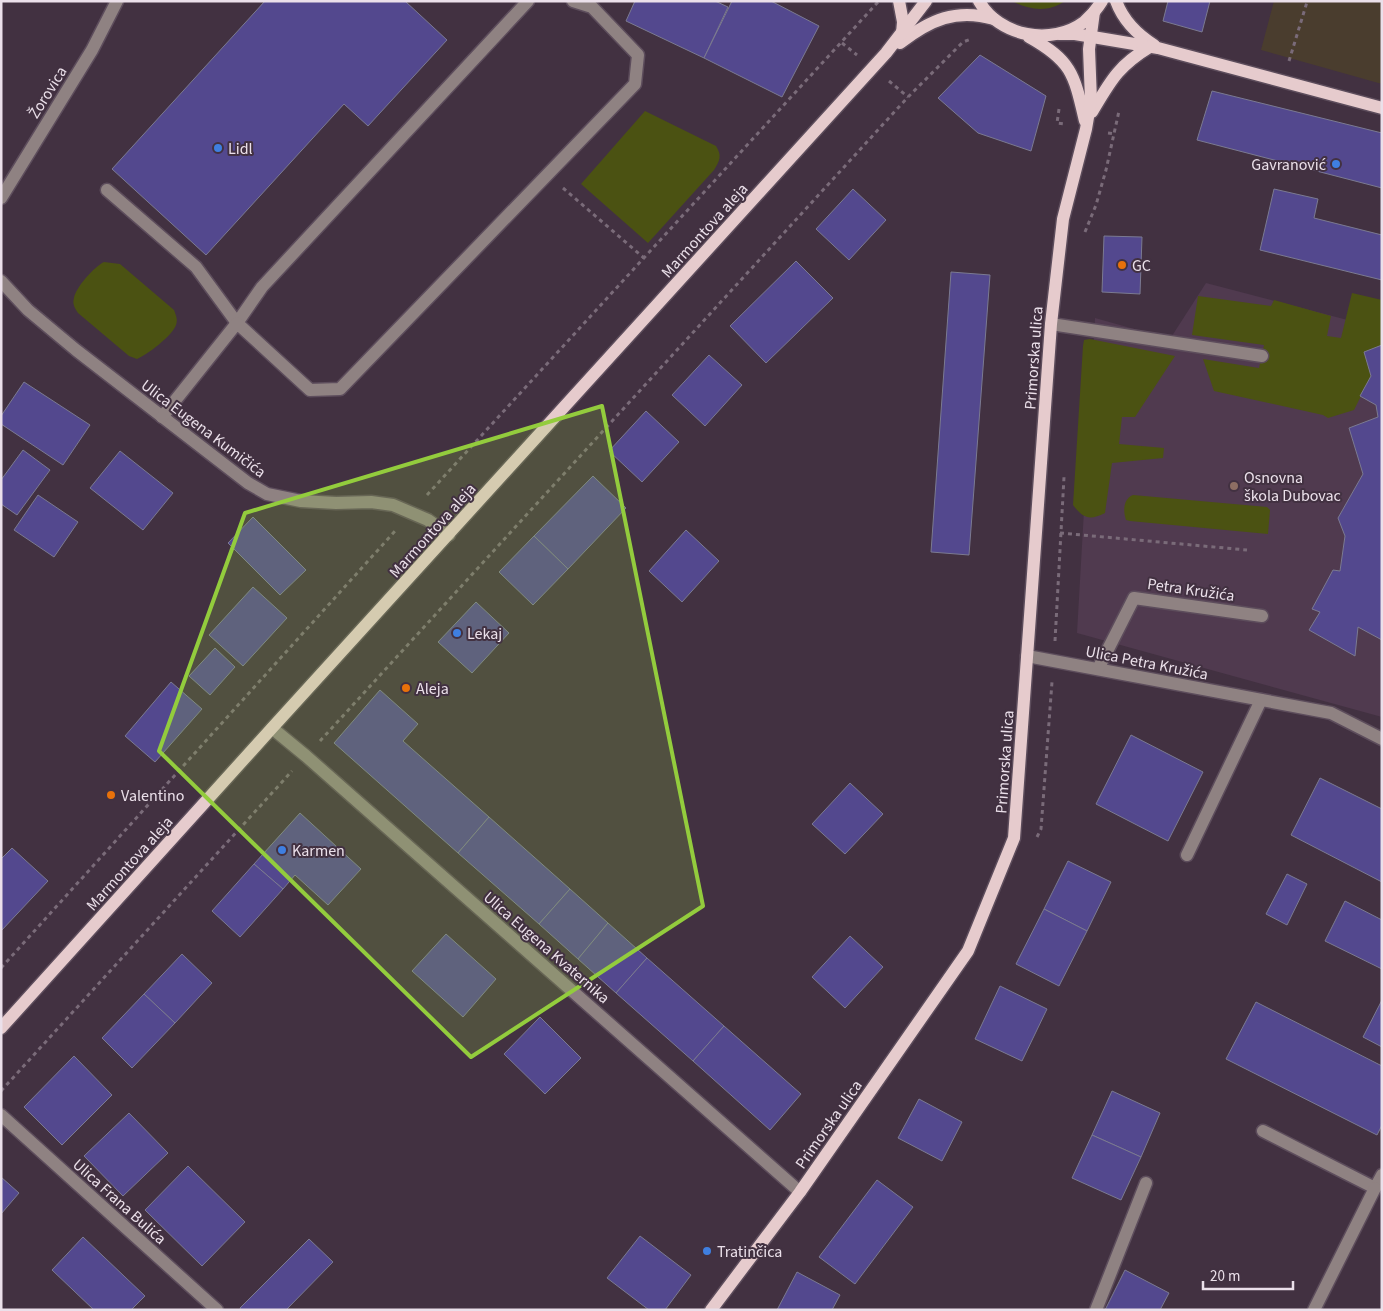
<svg xmlns="http://www.w3.org/2000/svg" width="1383" height="1311" font-family="'Source Sans 3',sans-serif">
  <rect width="100%" height="100%" fill="#423141"/>
  <path fill="#4a3d2e" d="M 1274,1 L 1382,1 L 1382,84 L 1261,50 Z"/>
  <path fill="#503a4f" d="M 1206,283 L 1382,329 L 1382,717 L 1077,633 L 1095,318 L 1170,339 Z"/>
  <g fill="#4b5212">
    <path d="M 1012,1 L 1065,1 C 1048,13 1029,10 1012,1 Z"/>
    <path d="M 645,111 L 716,146 C 722,156 720,160 714,170 L 648,243 L 581,184 Z"/>
    <path d="M 104,262 L 120,264 L 174,310 C 176,316 178,319 176,325 C 172,336 147,355 137,359 L 129,356 L 78,313 C 75,308 72,304 74,298 C 76,287 94,267 104,262 Z"/>
    <path d="M 1352,293 L 1382,300 L 1382,345 L 1364,352 L 1371,376 L 1354,410 L 1328,418 L 1323,415 L 1214,391 L 1203,359 L 1259,368 L 1264,345 L 1192,335 L 1198,296 L 1271,306 L 1274,300 L 1331,316 L 1327,336 L 1341,338 Z"/>
    <path d="M 1090,339 L 1175,356 L 1135,417 L 1122,417 L 1119,444 L 1164,448 L 1163,458 L 1112,463 L 1105,513 C 1089,521 1083,518 1073,505 L 1083,346 L 1084,340 Z"/>
    <path d="M 1133,495 L 1267,507 L 1270,510 L 1268,534 L 1130,521 L 1126,520 C 1123,511 1123,499 1133,495 Z"/>
  </g>
  <g fill="#53488e" stroke="#7b7a91">
    <path d="M 265,1 L 405,1 L 447,40 L 368,126 L 344,104 L 206,255 L 112,169 Z"/>
    <path d="M 635,1 L 715,1 L 728,7 L 704,58 L 626,21 Z"/>
    <path d="M 732,1 L 771,1 L 819,26 L 782,97 L 704,58 Z"/>
    <path d="M 1168,1 L 1210,1 L 1202,32 L 1163,21 Z"/>
    <path d="M 980,55 L 1046,96 L 1031,151 L 978,133 L 938,98 Z"/>
    <path d="M 1212,91 L 1382,133 L 1382,188 L 1197,140 Z"/>
    <path d="M 853,189 L 886,220 L 849,260 L 816,229 Z"/>
    <path d="M 1274,189 L 1318,199 L 1314,218 L 1382,235 L 1382,280 L 1260,250 Z"/>
    <path d="M 1104,236 L 1142,237 L 1140,294 L 1102,292 Z"/>
    <path d="M 796,261 L 833,298 L 766,363 L 730,326 Z"/>
    <path d="M 951,272 L 990,275 L 969,555 L 931,552 Z"/>
    <path d="M 1382,345 L 1382,640 L 1358,627 L 1355,656 L 1309,630 L 1320,612 L 1312,609 L 1333,570 L 1340,571 L 1345,536 L 1338,518 L 1363,474 L 1349,428 L 1378,417 L 1376,405 L 1360,396 L 1371,376 L 1364,352 Z"/>
    <path d="M 709,355 L 742,385 L 705,426 L 672,395 Z"/>
    <path d="M 24,382 L 90,425 L 63,465 L 1,424 L 1,416 Z"/>
    <path d="M 646,411 L 679,442 L 642,482 L 609,451 Z"/>
    <path d="M 23,450 L 50,470 L 17,515 L 1,504 L 1,480 Z"/>
    <path d="M 120,451 L 173,493 L 143,530 L 90,488 Z"/>
    <path d="M 593,476 L 626,508 L 568,569 L 534,536 Z"/>
    <path d="M 38,495 L 78,522 L 54,557 L 14,530 Z"/>
    <path d="M 253,517 L 306,570 L 280,595 L 228,543 Z"/>
    <path d="M 686,530 L 719,561 L 682,602 L 649,571 Z"/>
    <path d="M 534,536 L 568,569 L 533,605 L 499,572 Z"/>
    <path d="M 253,587 L 287,618 L 243,666 L 209,635 Z"/>
    <path d="M 476,602 L 509,633 L 472,673 L 438,642 Z"/>
    <path d="M 215,648 L 235,667 L 210,695 L 189,676 Z"/>
    <path d="M 171,682 L 202,709 L 155,762 L 125,736 Z"/>
    <path d="M 380,690 L 418,724 L 403,741 L 489,817 L 458,853 L 334,743 Z"/>
    <path d="M 1131,735 L 1203,772 L 1168,841 L 1096,804 Z"/>
    <path d="M 1320,778 L 1382,809 L 1382,882 L 1291,835 Z"/>
    <path d="M 850,783 L 883,814 L 845,854 L 812,824 Z"/>
    <path d="M 300,813 L 361,869 L 328,905 L 295,875 L 283,889 L 254,864 Z"/>
    <path d="M 489,817 L 570,889 L 539,924 L 458,853 Z"/>
    <path d="M 12,848 L 48,881 L 1,931 L 1,859 Z"/>
    <path d="M 1068,861 L 1111,882 L 1087,931 L 1044,909 Z"/>
    <path d="M 254,864 L 283,889 L 240,937 L 212,911 Z"/>
    <path d="M 1287,874 L 1307,884 L 1287,925 L 1266,914 Z"/>
    <path d="M 570,889 L 608,923 L 578,959 L 539,924 Z"/>
    <path d="M 1345,901 L 1382,920 L 1382,969 L 1325,941 Z"/>
    <path d="M 1044,909 L 1087,931 L 1059,986 L 1016,964 Z"/>
    <path d="M 608,923 L 647,958 L 616,993 L 578,959 Z"/>
    <path d="M 446,934 L 496,979 L 463,1017 L 412,971 Z"/>
    <path d="M 850,936 L 883,967 L 845,1008 L 812,977 Z"/>
    <path d="M 182,954 L 212,983 L 175,1023 L 144,994 Z"/>
    <path d="M 647,958 L 724,1026 L 693,1061 L 616,993 Z"/>
    <path d="M 1000,986 L 1047,1009 L 1022,1061 L 975,1039 Z"/>
    <path d="M 144,994 L 175,1023 L 132,1068 L 102,1038 Z"/>
    <path d="M 1382,1000 L 1382,1047 L 1363,1037 Z"/>
    <path d="M 1256,1002 L 1382,1066 L 1382,1125 L 1377,1135 L 1226,1059 Z"/>
    <path d="M 540,1017 L 581,1058 L 545,1094 L 504,1054 Z"/>
    <path d="M 724,1026 L 801,1094 L 770,1130 L 693,1061 Z"/>
    <path d="M 74,1056 L 112,1095 L 62,1145 L 24,1107 Z"/>
    <path d="M 1112,1091 L 1160,1113 L 1141,1157 L 1092,1135 Z"/>
    <path d="M 919,1099 L 962,1122 L 942,1161 L 898,1138 Z"/>
    <path d="M 129,1113 L 168,1153 L 123,1196 L 84,1156 Z"/>
    <path d="M 1092,1135 L 1141,1157 L 1121,1200 L 1072,1178 Z"/>
    <path d="M 188,1166 L 245,1222 L 202,1266 L 145,1210 Z"/>
    <path d="M 1,1177 L 19,1193 L 1,1214 Z"/>
    <path d="M 877,1180 L 913,1207 L 855,1284 L 819,1257 Z"/>
    <path d="M 640,1236 L 691,1275 L 665,1310 L 649,1310 L 607,1278 Z"/>
    <path d="M 83,1237 L 145,1296 L 131,1310 L 94,1310 L 52,1270 Z"/>
    <path d="M 309,1239 L 333,1262 L 286,1310 L 241,1310 L 240,1308 Z"/>
    <path d="M 1125,1270 L 1169,1293 L 1160,1310 L 1105,1310 Z"/>
    <path d="M 797,1272 L 840,1295 L 832,1310 L 777,1310 Z"/>
  </g>
  <g fill="none" stroke-linecap="round" stroke-linejoin="round">
    <g stroke="#5d4d5c" stroke-width="15">
      <g id="minor">
        <path d="M 107,190 L 196,267 L 237,323 L 262,287 L 528,1"/>
        <path d="M 1,198 L 92,50 L 117,1"/>
        <path d="M 1,281 L 28,310 L 76,350 L 248,483 L 267,494 L 301,501 L 336,503 L 371,502 L 393,505 L 428,520 L 449,535"/>
        <path d="M 1051,324 L 1262,356"/>
        <path d="M 162,417 L 237,323 L 310,390 L 340,389 L 635,84 L 638,55 L 592,7 L 573,1"/>
        <path d="M 1027,656 L 1331,713 L 1382,739"/>
        <path d="M 1098,669 L 1134,598 L 1262,616"/>
        <path d="M 272,728 L 306,756 L 800,1192"/>
        <path d="M 1187,855 L 1261,700"/>
        <path d="M 1,1115 L 217,1310"/>
        <path d="M 1263,1131 L 1375,1188 L 1382,1175"/>
        <path d="M 1096,1310 L 1146,1183"/>
        <path d="M 1314,1310 L 1375,1188"/>
      </g>
    </g>
    <g stroke="#5d4d5c" stroke-width="15">
      <g id="major">
        <path d="M 899,1 L 903,22 L 902,33"/>
        <path d="M 979,1 C 999,37 1052,46 1084,22 C 1091,16 1097,9 1102,1"/>
        <path d="M 1116,1 C 1123,20 1138,35 1154,45"/>
        <path d="M 1059,34 L 1075,34 L 1158,48 L 1382,108"/>
        <path d="M 1029,37 C 1072,61 1074,74 1085,121"/>
        <path d="M 900,43 C 930,20 956,8 994,19"/>
        <path d="M 1092,112 C 1111,80 1118,66 1151,46"/>
        <path d="M 1,1028 L 272,728 L 886,53 L 926,1"/>
        <path d="M 711,1310 L 800,1192 L 968,951 L 1014,838 L 1051,324 L 1063,219 L 1086,129 L 1091,100 L 1089,49 L 1094,12"/>
      </g>
    </g>
    <g stroke="#7a6b79" stroke-width="3" stroke-dasharray="4 4" stroke-linecap="butt">
      <path d="M 842,43 L 857,55"/>
      <path d="M 1289,61 L 1307,2"/>
      <path d="M 889,81 L 908,97"/>
      <path d="M 1059,109 L 1057,123 L 1065,124"/>
      <path d="M 1108,133 L 1115,134"/>
      <path d="M 563,188 L 644,258"/>
      <path d="M 1085,232 L 1096,205 L 1106,170 L 1119,111"/>
      <path d="M 427,495 L 878,2"/>
      <path d="M 1060,533 L 1247,550"/>
      <path d="M 1055,641 L 1064,477"/>
      <path d="M 320,741 L 908,97 L 963,42 L 971,39"/>
      <path d="M 1037,837 L 1041,829 L 1052,682"/>
      <path d="M 1,968 L 396,530"/>
      <path d="M 1,1091 L 292,771"/>
    </g>
    <use href="#minor" stroke="#8f8282" stroke-width="12"/>
    <use href="#major" stroke="#e6cbcd" stroke-width="12"/>
  </g>
  <path fill="#93cc3d" fill-opacity="0.2" stroke="#93cc3d" stroke-width="4" stroke-linejoin="round" d="M 602,406 L 703,906 L 471,1057 L 159,751 L 245,513 Z"/>
  <g fill="#3f7fe0" stroke="#423141" stroke-width="2">
    <circle cx="218" cy="148" r="5"/>
    <circle cx="1336" cy="164" r="5"/>
    <circle cx="457" cy="633" r="5"/>
    <circle cx="282" cy="850" r="5"/>
    <circle cx="707" cy="1251" r="5"/>
  </g>
  <g fill="#e8710a" stroke="#423141" stroke-width="2">
    <circle cx="1122" cy="265" r="5"/>
    <circle cx="406" cy="688" r="5"/>
    <circle cx="111" cy="795" r="5"/>
  </g>
  <circle fill="#8d6e63" stroke="#423141" stroke-width="2" cx="1234" cy="486" r="5"/>
  <g text-anchor="middle" stroke-width="4" stroke-linejoin="round" paint-order="stroke">
    <g font-size="16" fill="#ebe0ea" stroke="#423141">
      <text transform="translate(47 92) rotate(-58)" y="6">Žorovica</text>
      <text transform="translate(704 230) rotate(-48)" y="6">Marmontova aleja</text>
      <text transform="translate(1033 358) rotate(-86)" y="6">Primorska ulica</text>
      <text transform="translate(204 428) rotate(37)" y="6">Ulica Eugena Kumičića</text>
      <text transform="translate(432 530) rotate(-48)" y="6">Marmontova aleja</text>
      <text transform="translate(1191 589) rotate(8)" y="6">Petra Kružića</text>
      <text transform="translate(1147 662) rotate(11)" y="6">Ulica Petra Kružića</text>
      <text transform="translate(1004 762) rotate(-86)" y="6">Primorska ulica</text>
      <text transform="translate(129 863) rotate(-48)" y="6">Marmontova aleja</text>
      <text transform="translate(547 947) rotate(41)" y="6">Ulica Eugena Kvaternika</text>
      <text transform="translate(828 1124) rotate(-55)" y="6">Primorska ulica</text>
      <text transform="translate(120 1201) rotate(42)" y="6">Ulica Frana Bulića</text>
    </g>
    <g font-size="16" fill="#ebe0ea" stroke="#423141" text-anchor="start">
      <text x="228" y="154">Lidl</text>
      <text x="1326" y="170" text-anchor="end">Gavranović</text>
      <text x="1132" y="271">GC</text>
      <text x="1244" y="483">Osnovna<tspan x="1244" dy="18">škola Dubovac</tspan></text>
      <text x="467" y="639">Lekaj</text>
      <text x="416" y="694">Aleja</text>
      <text x="121" y="801">Valentino</text>
      <text x="292" y="856">Karmen</text>
      <text x="717" y="1257">Tratinčica</text>
    </g>
  </g>
  <rect width="1383" height="1311" fill="none" stroke="#ebe0ea" stroke-width="5"/>
  <path d="M1203 1281v8h90v-8" fill="none" stroke="#ebe0ea" stroke-width="2.5"/>
  <text x="1210" y="1281" font-size="15" fill="#ebe0ea" stroke="#423141" stroke-width="4" paint-order="stroke">20 m</text>
</svg>
